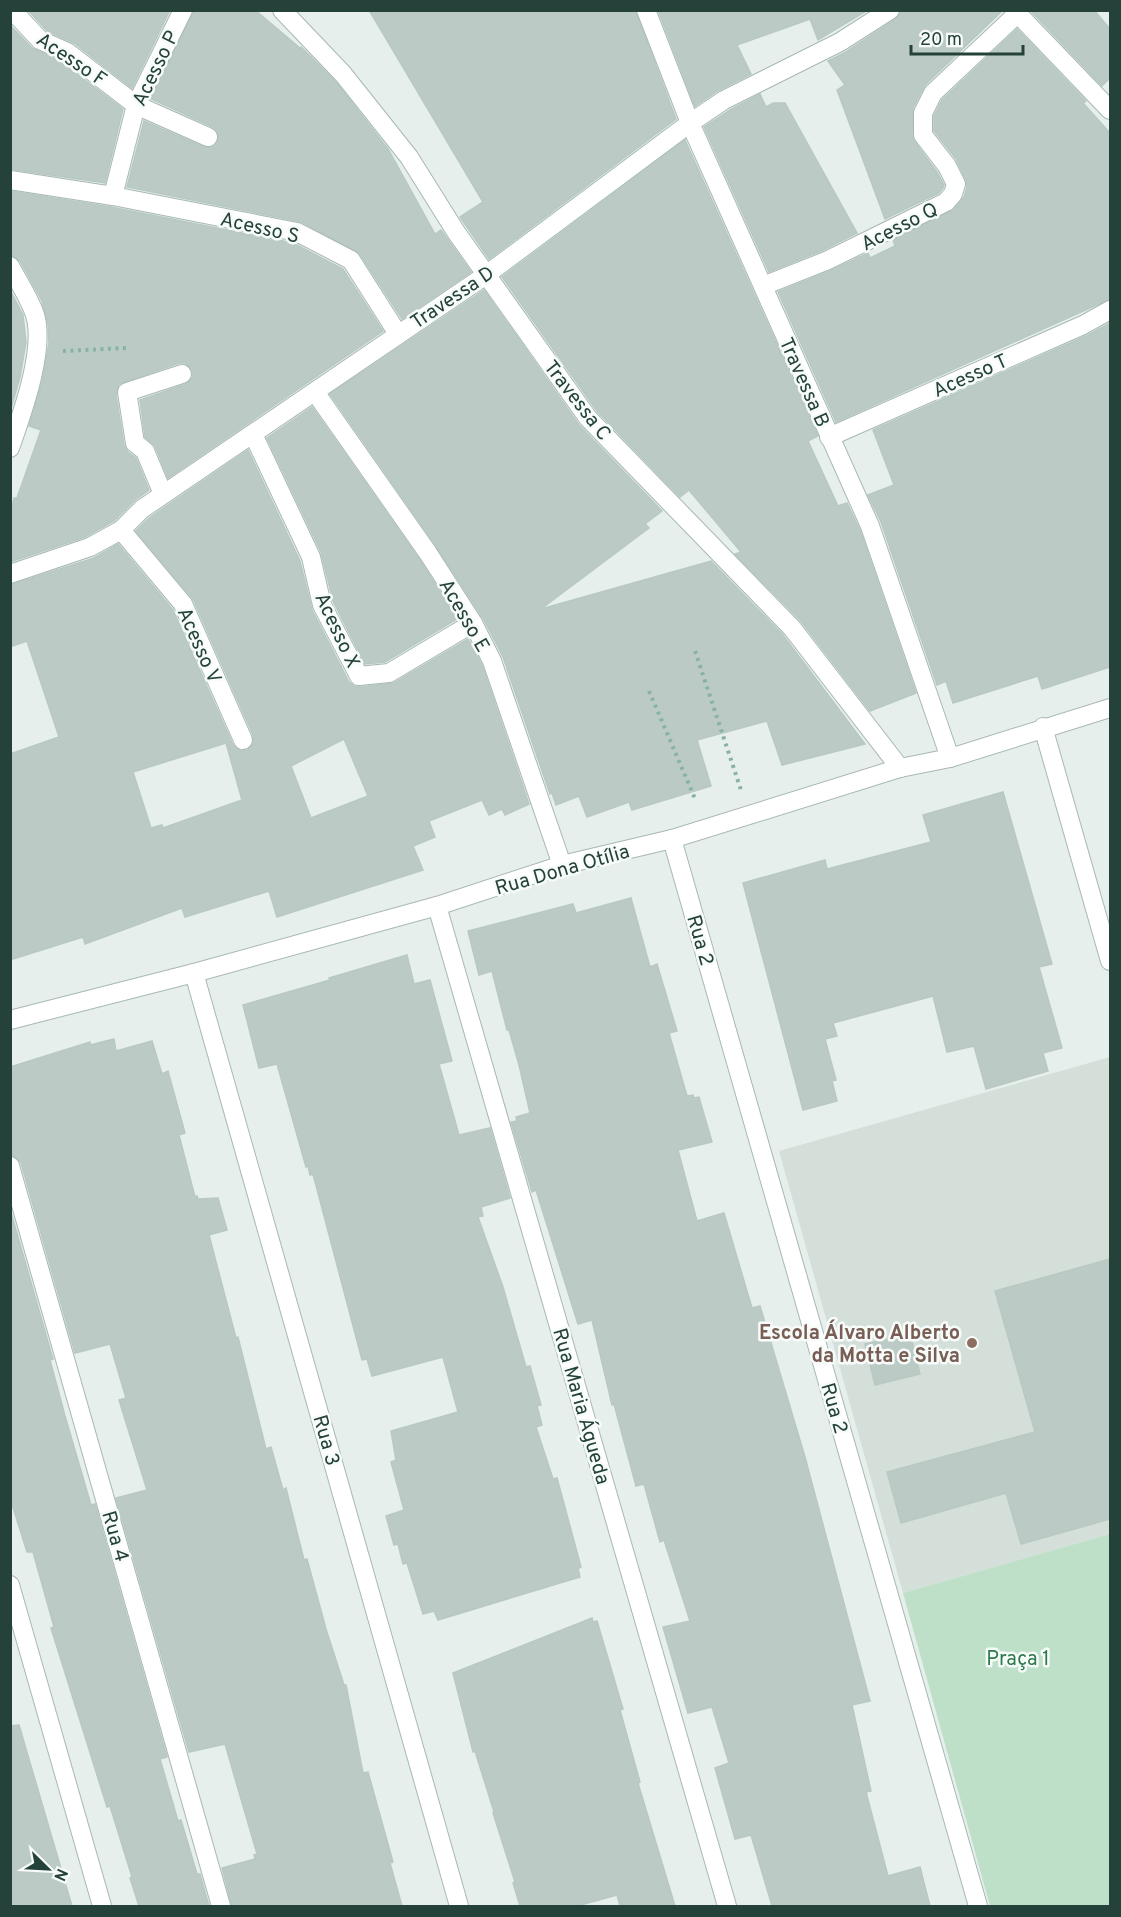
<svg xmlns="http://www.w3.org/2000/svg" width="1121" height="1917" font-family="Overpass,sans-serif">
  <rect width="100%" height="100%" fill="#e6efeb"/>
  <path fill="#d4dfda" d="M 1110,1057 L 1110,1534 L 903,1593 L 779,1151 Z"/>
  <path fill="#bfe0c8" d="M 1110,1534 L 1110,1906 L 990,1906 L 903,1593 Z"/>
  <g fill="#bbcac4" stroke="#b8c9c2" stroke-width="1.5" fill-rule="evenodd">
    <path d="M 28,10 L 170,10 L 132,88 L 74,43 L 47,31 Z"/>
    <path d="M 194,10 L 255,10 L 300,48 L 301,47 L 335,81 L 388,149 L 435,234 L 441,230 L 471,272 L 402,319 L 360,254 L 302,222 L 127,187 L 144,121 L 204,147 L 214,146 L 218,141 L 217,131 L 213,127 L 151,99 Z"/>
    <path d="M 369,10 L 635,10 L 676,119 L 489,259 L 460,217 L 483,202 Z"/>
    <path d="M 658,10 L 868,10 L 818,40 L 810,19 L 737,45 L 751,74 L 719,90 L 695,106 Z"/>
    <path d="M 901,10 L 1003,10 L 925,85 L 913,108 L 912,135 L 914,141 L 937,172 L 944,185 L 943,188 L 939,193 L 885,219 L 837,90 L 845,85 L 828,61 L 846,52 L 896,19 Z"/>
    <path d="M 1030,10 L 1094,10 L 1110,29 L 1110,78 L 1102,86 Z"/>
    <path d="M 10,25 L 32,48 L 61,62 L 123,109 L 105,183 L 10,169 Z"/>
    <path d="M 1017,29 L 1086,101 L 1083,103 L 1110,133 L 1110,299 L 836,422 L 778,292 L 830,271 L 868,253 L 870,258 L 895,246 L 893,240 L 954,209 L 964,197 L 967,187 L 966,180 L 956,159 L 934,131 L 934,116 L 942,100 Z"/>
    <path d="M 760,94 L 766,107 L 773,103 L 785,103 L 857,233 L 821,251 L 769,272 L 704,127 L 730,110 Z"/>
    <path d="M 685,140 L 818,436 L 808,441 L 838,506 L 847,503 L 860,530 L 916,693 L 870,711 L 800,620 L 735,554 L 741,552 L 689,490 L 680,497 L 597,411 L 502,277 Z"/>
    <path d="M 10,191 L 111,207 L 293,243 L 343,269 L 383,331 L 168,478 L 155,446 L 145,437 L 140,400 L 186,384 L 193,377 L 192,370 L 185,363 L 179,363 L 119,384 L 116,394 L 124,445 L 128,452 L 136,458 L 149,490 L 134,501 L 114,521 L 85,537 L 10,562 L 10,517 L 14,498 L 17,498 L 41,430 L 29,426 L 42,382 L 49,343 L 48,324 L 42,301 L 20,261 L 10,255 Z"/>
    <path d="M 10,290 L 23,315 L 26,342 L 20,377 L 10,412 Z"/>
    <path d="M 484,290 L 579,425 L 662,511 L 645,524 L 649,528 L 541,609 L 711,561 L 783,635 L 865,744 L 782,765 L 767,721 L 697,740 L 711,786 L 632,810 L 629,802 L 587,817 L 579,796 L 556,805 L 552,793 L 550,794 L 503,657 L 483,618 L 437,547 L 330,394 Z"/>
    <path d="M 1110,323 L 1110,667 L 1042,689 L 1038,676 L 953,703 L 946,681 L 937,685 L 881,522 L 868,495 L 894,485 L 873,430 L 1088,335 Z"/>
    <path d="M 312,407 L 419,559 L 457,619 L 385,662 L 365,664 L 333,601 L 321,552 L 267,438 Z"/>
    <path d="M 248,450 L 300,561 L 312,610 L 349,682 L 354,686 L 360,687 L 394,683 L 468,639 L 482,665 L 529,804 L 505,815 L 502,809 L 489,815 L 482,800 L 429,821 L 435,837 L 413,846 L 423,870 L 308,907 L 277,917 L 269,891 L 185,917 L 182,908 L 85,944 L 83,937 L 10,960 L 10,754 L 59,737 L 27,641 L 10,647 L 10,585 L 94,558 L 118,544 L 173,610 L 233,745 L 241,751 L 248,750 L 254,742 L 253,735 L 193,599 L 136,531 L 149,518 ZM 344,739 L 368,796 L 311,818 L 291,766 ZM 226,743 L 242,800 L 163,828 L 162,825 L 151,828 L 133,772 Z"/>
    <path d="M 1003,792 L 1052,964 L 1039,967 L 1062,1048 L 1043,1053 L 1048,1071 L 986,1089 L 974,1046 L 947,1052 L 933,996 L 833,1023 L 837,1036 L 825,1039 L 836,1080 L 832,1081 L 837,1101 L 803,1110 L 743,883 L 825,860 L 827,869 L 931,842 L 923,815 Z"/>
    <path d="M 631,898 L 650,967 L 657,964 L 677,1031 L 669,1033 L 687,1096 L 693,1095 L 694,1098 L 699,1097 L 712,1142 L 678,1150 L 697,1221 L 724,1213 L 752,1308 L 760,1306 L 805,1457 L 870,1701 L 852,1705 L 871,1791 L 866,1792 L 888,1876 L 920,1867 L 930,1906 L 772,1906 L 751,1835 L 735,1839 L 715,1768 L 729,1763 L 712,1707 L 688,1713 L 663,1627 L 690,1621 L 664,1540 L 660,1542 L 644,1484 L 636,1486 L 614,1404 L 612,1405 L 592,1320 L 578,1324 L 536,1190 L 532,1192 L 511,1122 L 517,1121 L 516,1117 L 530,1113 L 519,1065 L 509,1030 L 507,1030 L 492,971 L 479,975 L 468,931 L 573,904 L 576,913 Z"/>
    <path d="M 407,955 L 414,984 L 430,980 L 452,1061 L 439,1064 L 459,1135 L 490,1128 L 510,1198 L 481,1207 L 483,1216 L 478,1217 L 503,1287 L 526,1367 L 530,1366 L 541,1405 L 537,1406 L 542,1425 L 536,1427 L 553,1479 L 557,1478 L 581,1567 L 578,1569 L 580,1577 L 438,1620 L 434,1611 L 423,1614 L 407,1563 L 403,1564 L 398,1544 L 394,1545 L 386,1516 L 404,1510 L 391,1462 L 396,1460 L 391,1431 L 458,1412 L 443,1357 L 372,1376 L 367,1359 L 362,1360 L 313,1174 L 310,1175 L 308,1166 L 306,1167 L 277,1064 L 259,1068 L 243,1005 L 330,980 L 329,978 Z"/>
    <path d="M 114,1039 L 116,1051 L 152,1041 L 162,1074 L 168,1071 L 185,1133 L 179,1135 L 195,1197 L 197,1196 L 198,1199 L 218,1198 L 227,1230 L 209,1235 L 236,1338 L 238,1337 L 266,1449 L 271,1447 L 283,1490 L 286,1488 L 304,1560 L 307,1559 L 326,1629 L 344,1685 L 346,1685 L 363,1773 L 368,1772 L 393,1862 L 390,1863 L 402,1906 L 232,1906 L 222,1868 L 255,1859 L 254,1855 L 257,1854 L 225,1744 L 189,1752 L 116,1498 L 147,1490 L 119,1400 L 126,1398 L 110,1344 L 75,1353 L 21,1163 L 17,1158 L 10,1155 L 10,1067 L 90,1042 L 90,1045 Z"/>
    <path d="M 10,1209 L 53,1359 L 50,1360 L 65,1416 L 91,1505 L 95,1504 L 167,1757 L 160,1759 L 178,1821 L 181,1820 L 197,1874 L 200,1874 L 209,1906 L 139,1906 L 130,1878 L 132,1877 L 110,1806 L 107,1807 L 51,1628 L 54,1627 L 33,1552 L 27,1552 L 10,1498 Z"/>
    <path d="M 1110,1259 L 1110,1519 L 1021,1544 L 1006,1493 L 901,1523 L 887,1472 L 1035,1432 L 995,1291 Z"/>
    <path d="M 910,1334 L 920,1374 L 875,1385 L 865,1344 Z"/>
    <path d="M 592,1618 L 593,1622 L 597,1621 L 623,1709 L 620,1710 L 640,1782 L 638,1783 L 675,1906 L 620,1906 L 617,1895 L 577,1906 L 520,1906 L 513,1883 L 515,1882 L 493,1813 L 494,1812 L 475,1751 L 473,1752 L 453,1673 Z"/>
    <path d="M 19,1725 L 72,1906 L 10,1906 L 10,1726 Z"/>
  </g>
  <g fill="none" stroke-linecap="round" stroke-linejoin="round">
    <g stroke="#a8b8b2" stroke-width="20">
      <g id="service">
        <path d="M 12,10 L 40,40 L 67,52 L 136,105 L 208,137"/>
        <path d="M 282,10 L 343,74 L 409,157 L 456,232 L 588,418 L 792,628 L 900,768"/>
        <path d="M 646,10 L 690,123 L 870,526 L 950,758"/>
        <path d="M 1014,10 L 1110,110"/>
        <path d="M 10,180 L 113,196 L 297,232 L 351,260 L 398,334"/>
        <path d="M 113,196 L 136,105 L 183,10"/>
        <path d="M 10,266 C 18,281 28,296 34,312 C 47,346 22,414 10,448"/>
        <path d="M 763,286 L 826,261 L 946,202 L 953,194 L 956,184 L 947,166 L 923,135 L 923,113 L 933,93 L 1017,14"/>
        <path d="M 315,392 L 428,553 L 473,623 L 492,661 L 562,865"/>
        <path d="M 253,434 L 311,557 L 322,605 L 359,676 L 389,673 L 473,623"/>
        <path d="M 829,437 L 1083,325 L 1110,310"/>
        <path d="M 163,494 L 145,451 L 135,443 L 127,392 L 182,374"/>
        <path d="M 121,530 L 183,604 L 243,740"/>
        <path d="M 10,574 L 90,547 L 121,530 L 142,509 L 486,275 L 690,123 L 724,100 L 840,42 L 890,10"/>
        <path d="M 10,1166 L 221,1906"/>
      </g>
    </g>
    <g stroke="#a8b8b2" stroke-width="20">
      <g id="minor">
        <path d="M 1043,727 L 1110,961"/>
        <path d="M 672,839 L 978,1906"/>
        <path d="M 437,906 L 727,1906"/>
        <path d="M 194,973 L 459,1906"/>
        <path d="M 10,1585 L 102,1906"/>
      </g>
    </g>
    <g stroke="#a8b8b2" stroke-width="20">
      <path id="tertiary" d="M 10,1020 L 194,973 L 437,906 L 562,865 L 672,839 L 900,768 L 950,758 L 1110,708"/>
    </g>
    <g stroke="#86b3a5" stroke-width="4" stroke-dasharray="3 4.5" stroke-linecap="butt">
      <path d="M 63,351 L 126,348"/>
      <path d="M 695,651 L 741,790"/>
      <path d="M 649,691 L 696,801"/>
    </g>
    <use href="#service" stroke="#fff" stroke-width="18"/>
    <use href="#minor" stroke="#fff" stroke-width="18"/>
    <use href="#tertiary" stroke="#fff" stroke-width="18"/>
  </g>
  <circle fill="#8d6e63" stroke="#f7fbf9" stroke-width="2" cx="972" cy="1343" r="6"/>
  <g text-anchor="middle" stroke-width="5" stroke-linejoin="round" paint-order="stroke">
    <g font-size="20" fill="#24423a" stroke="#f7fbf9">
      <text transform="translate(72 59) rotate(34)" y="7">Acesso F</text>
      <text transform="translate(155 68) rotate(-64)" y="7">Acesso P</text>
      <text transform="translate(899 226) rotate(-27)" y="7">Acesso Q</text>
      <text transform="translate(260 227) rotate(13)" y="7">Acesso S</text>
      <text transform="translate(452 297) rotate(-34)" y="7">Travessa D</text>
      <text transform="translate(970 375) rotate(-24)" y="7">Acesso T</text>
      <text transform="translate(805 382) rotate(66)" y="7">Travessa B</text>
      <text transform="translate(578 400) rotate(52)" y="7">Travessa C</text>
      <text transform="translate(465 615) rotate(60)" y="7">Acesso E</text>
      <text transform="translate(338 630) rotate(65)" y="7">Acesso X</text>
      <text transform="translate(200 645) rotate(66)" y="7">Acesso V</text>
      <text transform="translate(562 869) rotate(-16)" y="7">Rua Dona Otília</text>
      <text transform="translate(701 940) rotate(74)" y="7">Rua 2</text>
      <text transform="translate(582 1406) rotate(74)" y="7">Rua Maria Águeda</text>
      <text transform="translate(835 1408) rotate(74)" y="7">Rua 2</text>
      <text transform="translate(327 1440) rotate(74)" y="7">Rua 3</text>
      <text transform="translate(116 1536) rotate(74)" y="7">Rua 4</text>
    </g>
    <g font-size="20" font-weight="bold" fill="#785e54" stroke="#f7fbf9" text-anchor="end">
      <text x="960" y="1339">Escola Álvaro Alberto<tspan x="960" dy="23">da Motta e Silva</tspan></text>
    </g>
    <g font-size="20" fill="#2d7a4b" stroke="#f7fbf9">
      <text x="1018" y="1665">Praça 1</text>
    </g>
  </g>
  <rect width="1121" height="1917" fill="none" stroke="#24423a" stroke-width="24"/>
  <g transform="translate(48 1869) rotate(114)" stroke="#f7fbf9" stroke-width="4.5" paint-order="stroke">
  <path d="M0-4.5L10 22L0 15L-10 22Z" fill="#24423a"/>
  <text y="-9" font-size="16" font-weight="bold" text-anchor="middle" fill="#24423a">N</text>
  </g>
  <path d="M911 45v9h112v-9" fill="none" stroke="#24423a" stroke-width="3"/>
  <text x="920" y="45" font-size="18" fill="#24423a" stroke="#f7fbf9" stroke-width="4.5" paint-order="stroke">20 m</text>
</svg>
